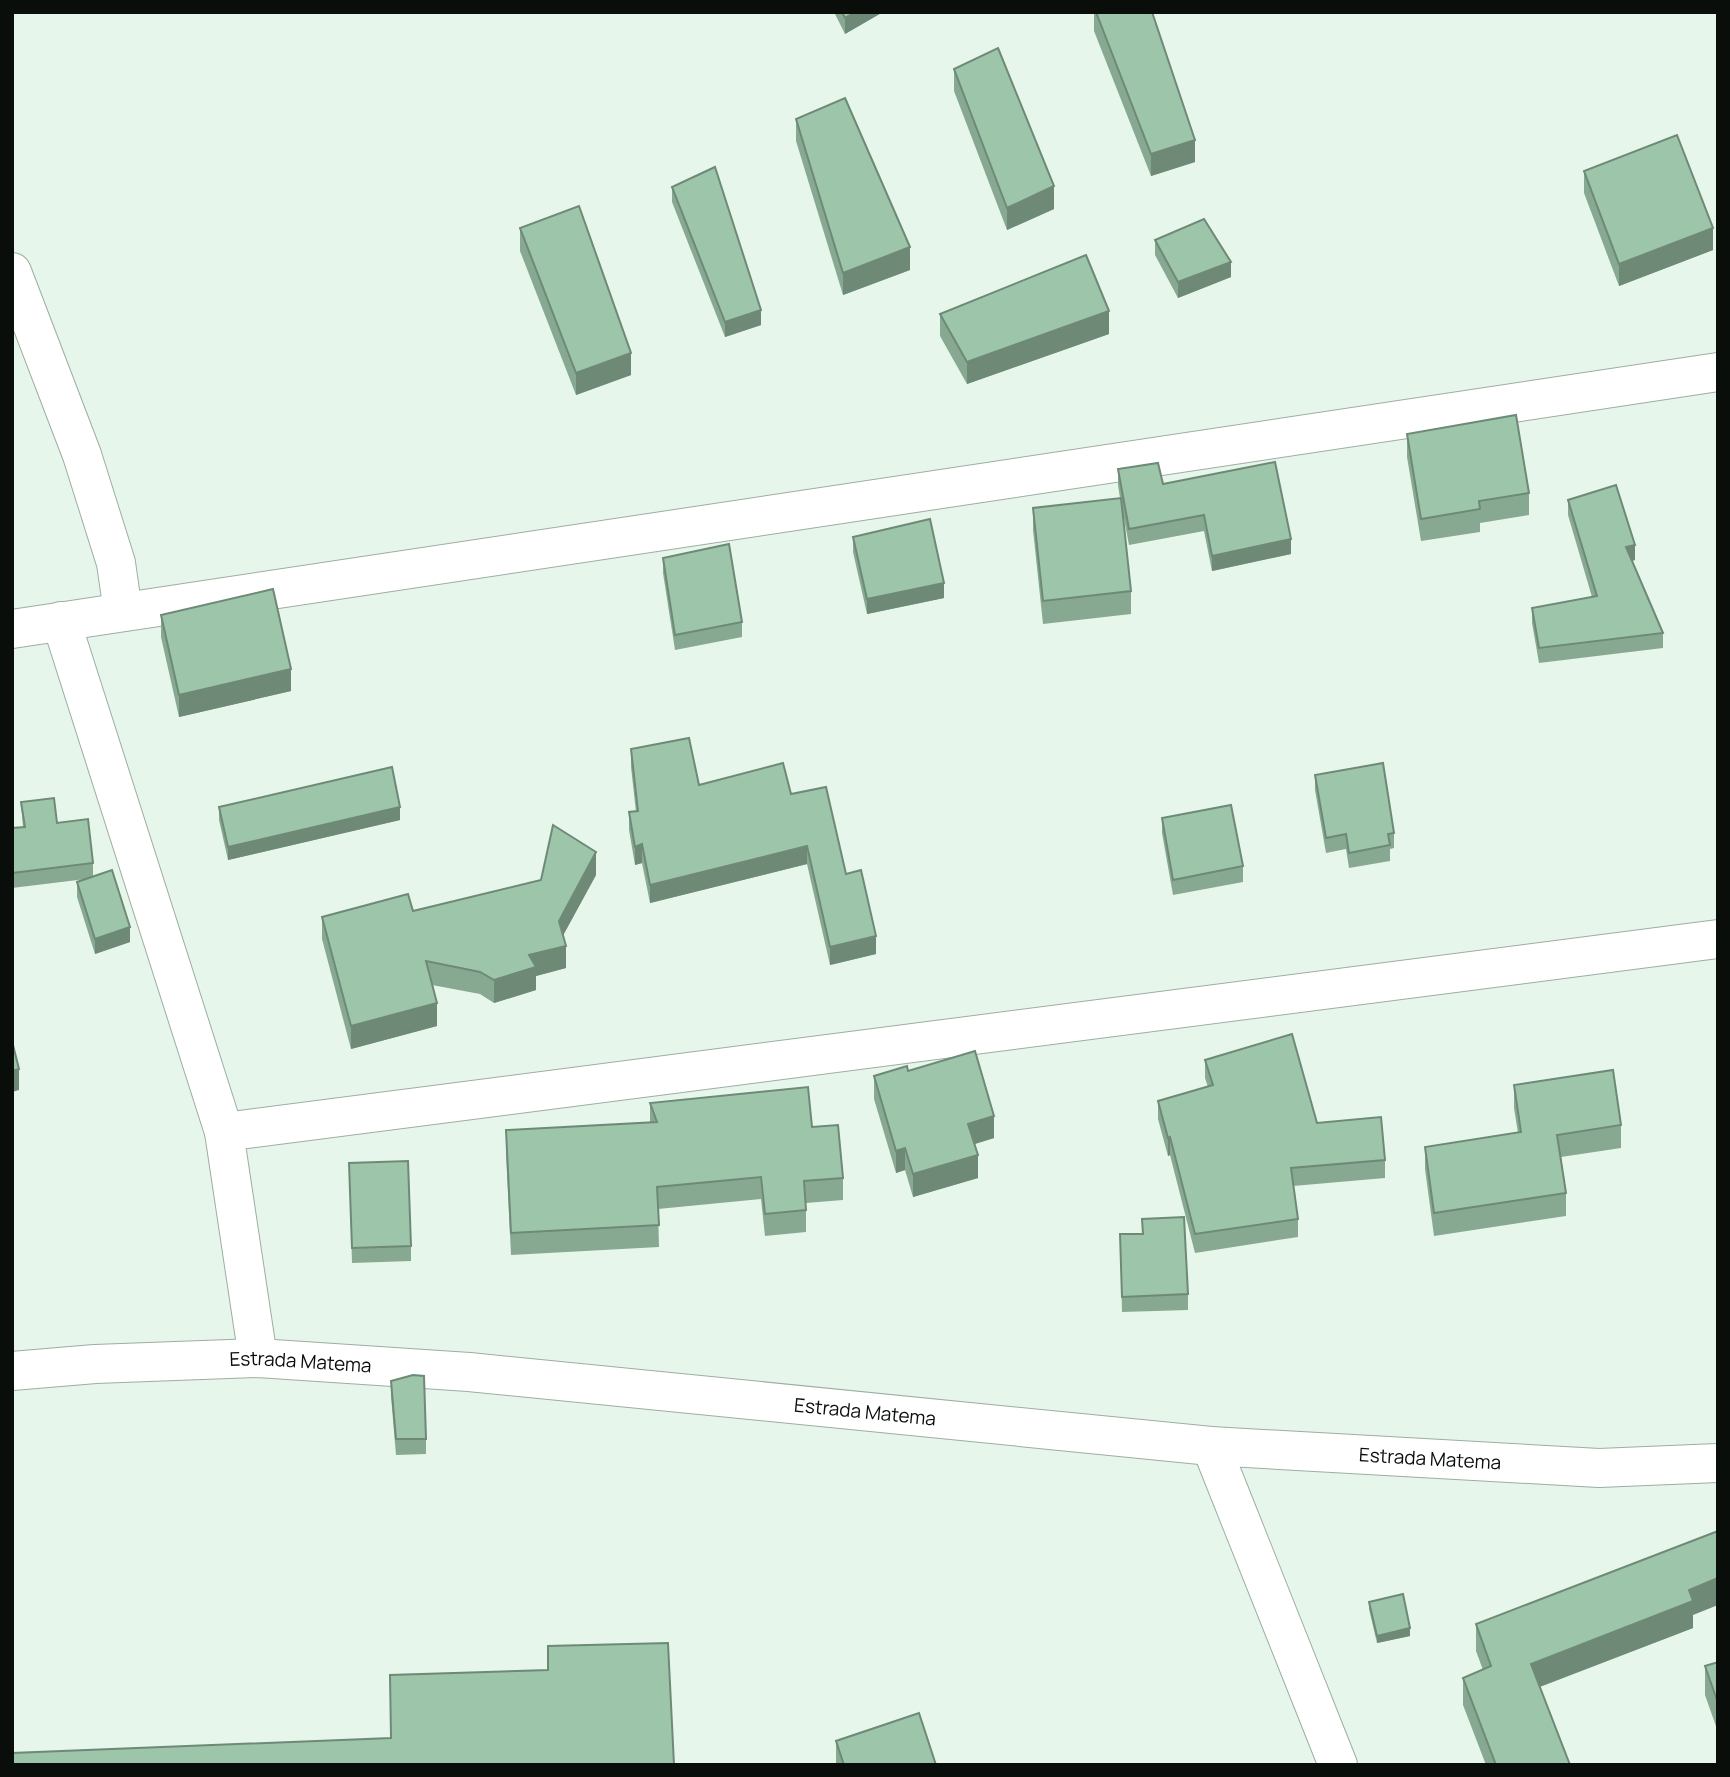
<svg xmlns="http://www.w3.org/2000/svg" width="1730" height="1777" font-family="Manrope,sans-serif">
  <rect width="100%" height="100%" fill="#e7f6eb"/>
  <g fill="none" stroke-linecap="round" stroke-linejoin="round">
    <g stroke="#9eada3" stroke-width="40">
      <g id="minor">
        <path d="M 12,272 L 82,455 L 116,563 L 123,612"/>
        <path d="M 61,621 L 224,1132"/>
        <path d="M 12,629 L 1718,372"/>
        <path d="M 258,1358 L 224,1132 L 1718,939"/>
        <path id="s1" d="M 12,1371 L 95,1364 L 258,1358 L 469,1372 L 1211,1446 L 1599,1468 L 1718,1463"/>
        <path d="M 1211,1446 L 1338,1765"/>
      </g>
    </g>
    <use href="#minor" stroke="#fff" stroke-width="38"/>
  </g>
  <g fill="#87a992">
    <path d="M 834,12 L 883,12 L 845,34 Z"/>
    <path d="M 1094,12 L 1152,12 L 1195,162 L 1151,176 L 1094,31 Z"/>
    <path d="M 954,69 L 1054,209 L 1007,230 L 954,91 Z"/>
    <path d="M 796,119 L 910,270 L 843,295 L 796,141 Z"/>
    <path d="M 1584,171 L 1713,250 L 1619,286 L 1584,193 Z"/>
    <path d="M 672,187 L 761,325 L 725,337 L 672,202 Z"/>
    <path d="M 520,228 L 631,375 L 576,395 L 520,251 Z"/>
    <path d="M 1155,240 L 1231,277 L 1178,298 L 1155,255 Z"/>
    <path d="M 940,314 L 1109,334 L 967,384 L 940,336 Z"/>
    <path d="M 1407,434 L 1529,493 L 1529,515 L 1480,523 L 1480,532 L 1421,541 L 1407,457 Z"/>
    <path d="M 1118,469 L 1163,484 L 1291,554 L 1212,571 L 1204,531 L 1129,545 L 1122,508 L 1131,591 L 1131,614 L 1043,624 L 1033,530 L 1033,508 L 1120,498 L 1118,485 Z"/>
    <path d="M 1568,500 L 1635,560 L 1632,561 L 1663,633 L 1663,648 L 1539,663 L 1532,623 L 1532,608 L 1592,597 L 1568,515 Z"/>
    <path d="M 853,537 L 944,598 L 867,614 L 853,552 Z"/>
    <path d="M 663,558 L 742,622 L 742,637 L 675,650 L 663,573 Z"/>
    <path d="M 161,615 L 291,691 L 179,717 L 161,637 Z"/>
    <path d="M 631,749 L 699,785 L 791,794 L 846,874 L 876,954 L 830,965 L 807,864 L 650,903 L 642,863 L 635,865 L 629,830 L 629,812 L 636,812 L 631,767 Z"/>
    <path d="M 1315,775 L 1394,833 L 1394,848 L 1390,849 L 1390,861 L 1349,868 L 1346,849 L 1326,853 L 1315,790 Z"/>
    <path d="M 21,802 L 57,823 L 93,863 L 93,876 L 130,942 L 95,954 L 77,897 L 77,882 L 86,879 L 12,888 L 12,828 L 23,827 Z"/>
    <path d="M 219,807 L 400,820 L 228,860 L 219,820 Z"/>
    <path d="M 1162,818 L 1243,866 L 1243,882 L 1173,895 L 1162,833 Z"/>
    <path d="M 596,875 L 563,935 L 566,968 L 536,976 L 536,990 L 494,1003 L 480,994 L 432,985 L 437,1026 L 351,1049 L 322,939 L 322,917 L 413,911 Z"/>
    <path d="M 1205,1060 L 1385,1160 L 1385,1178 L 1293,1186 L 1298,1219 L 1298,1237 L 1195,1253 L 1170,1155 L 1168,1156 L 1158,1119 L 1158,1101 L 1208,1087 L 1205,1078 Z"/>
    <path d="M 908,1071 L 994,1138 L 975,1144 L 978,1178 L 913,1197 L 905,1170 L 896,1173 L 874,1099 L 874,1076 Z"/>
    <path d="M 1514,1085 L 1621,1125 L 1621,1148 L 1561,1157 L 1566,1193 L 1566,1216 L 1434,1236 L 1425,1169 L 1425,1147 L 1518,1133 L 1514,1108 Z"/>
    <path d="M 650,1103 L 812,1127 L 843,1178 L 843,1200 L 806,1203 L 806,1232 L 765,1236 L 761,1199 L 658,1209 L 659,1247 L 511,1255 L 506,1152 L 506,1130 L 650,1123 Z"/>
    <path d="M 349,1163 L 411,1246 L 411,1261 L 352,1263 Z"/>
    <path d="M 1142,1219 L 1188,1294 L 1188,1310 L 1122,1312 L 1120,1234 L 1142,1234 Z"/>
    <path d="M 391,1381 L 426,1439 L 426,1454 L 396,1455 L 391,1396 Z"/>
    <path d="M 1369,1602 L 1410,1636 L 1377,1643 L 1369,1609 Z"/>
    <path d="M 1693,1615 L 1693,1628 L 1540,1687 L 1570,1765 L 1486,1765 L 1463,1705 L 1463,1678 L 1483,1670 L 1476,1651 L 1476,1624 Z"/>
    <path d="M 1718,1662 L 1718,1732 L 1705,1695 L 1705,1666 Z"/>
    <path d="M 836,1741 L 936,1765 L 836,1765 Z"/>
  </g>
  <g fill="#6e8a77">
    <path d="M 856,12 L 883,12 L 845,34 L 845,18 Z"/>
    <path d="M 1195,140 L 1195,162 L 1151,176 L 1151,154 Z"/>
    <path d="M 1054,186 L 1054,209 L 1007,230 L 1007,208 Z"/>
    <path d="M 1713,228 L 1713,250 L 1619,286 L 1619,264 Z"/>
    <path d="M 910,247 L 910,270 L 843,295 L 843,273 Z"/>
    <path d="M 1231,262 L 1231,277 L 1178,298 L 1178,282 Z"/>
    <path d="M 761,310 L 761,325 L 725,337 L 725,322 Z"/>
    <path d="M 1109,311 L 1109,334 L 967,384 L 967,362 Z"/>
    <path d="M 631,353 L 631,375 L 576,395 L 576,373 Z"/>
    <path d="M 1291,539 L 1291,554 L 1212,571 L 1212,556 Z"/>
    <path d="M 1635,545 L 1635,560 L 1626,562 L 1626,547 Z"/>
    <path d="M 944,583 L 944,598 L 867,614 L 867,599 Z"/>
    <path d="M 291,669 L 291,691 L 179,717 L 179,695 Z"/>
    <path d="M 400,807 L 400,820 L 228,860 L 228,847 Z"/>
    <path d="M 642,844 L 642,863 L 635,865 L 635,847 Z"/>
    <path d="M 807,846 L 807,864 L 650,903 L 650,885 Z"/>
    <path d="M 596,852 L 596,875 L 559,943 L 559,921 Z"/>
    <path d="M 130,927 L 130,942 L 95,954 L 95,939 Z"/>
    <path d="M 876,936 L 876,954 L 830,965 L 830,947 Z"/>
    <path d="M 566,946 L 566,968 L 536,976 L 536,990 L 494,1003 L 494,980 L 529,955 Z"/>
    <path d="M 437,1003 L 437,1026 L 351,1049 L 351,1026 Z"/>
    <path d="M 19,1069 L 19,1090 L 12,1092 L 12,1071 Z"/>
    <path d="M 994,1116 L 994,1138 L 968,1146 L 968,1124 Z"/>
    <path d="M 1170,1137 L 1170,1155 L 1168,1156 L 1168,1138 Z"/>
    <path d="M 905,1148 L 905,1170 L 896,1173 L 896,1151 Z"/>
    <path d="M 978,1155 L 978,1178 L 913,1197 L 913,1174 Z"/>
    <path d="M 1718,1578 L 1718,1605 L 1693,1615 L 1693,1628 L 1531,1690 L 1531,1664 L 1689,1590 Z"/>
    <path d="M 1410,1628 L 1410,1636 L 1377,1643 L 1377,1636 Z"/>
  </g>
  <g fill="#9dc5aa" stroke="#6e8a77" stroke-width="2">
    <path d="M 842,12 L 856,12 L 845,18 Z"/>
    <path d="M 1096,12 L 1152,12 L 1195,140 L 1151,154 Z"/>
    <path d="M 998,48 L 1054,186 L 1007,208 L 954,69 Z"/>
    <path d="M 845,98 L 910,247 L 843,273 L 796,119 Z"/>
    <path d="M 1677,135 L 1713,228 L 1619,264 L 1584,171 Z"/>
    <path d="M 715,167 L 761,310 L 725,322 L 672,187 Z"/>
    <path d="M 579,206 L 631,353 L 576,373 L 520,228 Z"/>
    <path d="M 1204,219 L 1231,262 L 1178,282 L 1155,240 Z"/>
    <path d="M 1086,255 L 1109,311 L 967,362 L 940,314 Z"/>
    <path d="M 1516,415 L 1529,493 L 1479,501 L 1480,509 L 1421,519 L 1407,434 Z"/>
    <path d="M 1275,462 L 1291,539 L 1212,556 L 1204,515 L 1129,529 L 1118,469 L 1158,463 L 1163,484 Z"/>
    <path d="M 1616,485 L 1635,545 L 1626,547 L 1663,633 L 1539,648 L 1532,608 L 1597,596 L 1568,500 Z"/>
    <path d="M 1121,498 L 1131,591 L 1043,601 L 1033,508 Z"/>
    <path d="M 930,519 L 944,583 L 867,599 L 853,537 Z"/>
    <path d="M 729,544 L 742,622 L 675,635 L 663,558 Z"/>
    <path d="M 273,589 L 291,669 L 179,695 L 161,615 Z"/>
    <path d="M 689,738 L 699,785 L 783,763 L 791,794 L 826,787 L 846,874 L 861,870 L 876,936 L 830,947 L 807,846 L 650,885 L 642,844 L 635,847 L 629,812 L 638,811 L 631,749 Z"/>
    <path d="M 1383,763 L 1394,833 L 1388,834 L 1390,845 L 1349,853 L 1346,834 L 1326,838 L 1315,775 Z"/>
    <path d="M 392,767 L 400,807 L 228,847 L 219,807 Z"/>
    <path d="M 54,798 L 57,823 L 88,819 L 93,863 L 12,873 L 12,828 L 25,827 L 21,802 Z"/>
    <path d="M 1231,805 L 1243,866 L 1173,880 L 1162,818 Z"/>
    <path d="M 553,825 L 596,852 L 559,921 L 566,946 L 529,955 L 536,967 L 494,980 L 480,972 L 426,961 L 437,1003 L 351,1026 L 322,917 L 408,894 L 413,911 L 541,880 Z"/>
    <path d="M 112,870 L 130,927 L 95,939 L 77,882 Z"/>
    <path d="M 1292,1034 L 1317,1123 L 1381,1117 L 1385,1160 L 1291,1168 L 1298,1219 L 1195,1234 L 1170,1137 L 1168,1138 L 1158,1101 L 1213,1085 L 1205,1060 Z"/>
    <path d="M 12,1041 L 19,1069 L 12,1071 Z"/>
    <path d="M 975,1051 L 994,1116 L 968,1124 L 978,1155 L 913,1174 L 905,1148 L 896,1151 L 874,1076 L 907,1066 L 908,1071 Z"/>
    <path d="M 1613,1070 L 1621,1125 L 1557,1135 L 1566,1193 L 1434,1213 L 1425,1147 L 1521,1132 L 1514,1085 Z"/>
    <path d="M 808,1087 L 812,1127 L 838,1125 L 843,1178 L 804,1181 L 806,1210 L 765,1214 L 761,1177 L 657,1187 L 659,1225 L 511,1233 L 506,1130 L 657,1122 L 650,1103 Z"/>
    <path d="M 408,1161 L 411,1246 L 352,1248 L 349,1163 Z"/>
    <path d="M 1184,1217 L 1188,1294 L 1122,1297 L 1120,1234 L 1143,1234 L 1142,1219 Z"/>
    <path d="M 413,1375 L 424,1376 L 426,1439 L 396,1439 L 391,1381 Z"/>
    <path d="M 1718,1531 L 1718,1578 L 1689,1590 L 1693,1601 L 1531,1664 L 1570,1765 L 1496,1765 L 1463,1678 L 1491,1666 L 1476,1624 Z"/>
    <path d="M 1403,1594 L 1410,1628 L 1377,1636 L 1369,1602 Z"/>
    <path d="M 668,1643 L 674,1765 L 12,1765 L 12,1753 L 391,1738 L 390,1675 L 548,1670 L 548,1646 Z"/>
    <path d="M 1718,1662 L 1718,1703 L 1705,1666 Z"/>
    <path d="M 919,1713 L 936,1765 L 844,1765 L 836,1741 Z"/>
  </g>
  <g text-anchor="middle" stroke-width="6" stroke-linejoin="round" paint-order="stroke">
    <g font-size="19" fill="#090e0a" stroke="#fff">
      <text dy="7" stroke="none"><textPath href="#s1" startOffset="289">Estrada Matema</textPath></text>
      <text dy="7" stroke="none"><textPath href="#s1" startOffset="856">Estrada Matema</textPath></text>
      <text dy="7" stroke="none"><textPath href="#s1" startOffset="1423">Estrada Matema</textPath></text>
    </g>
  </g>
  <rect width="1730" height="1777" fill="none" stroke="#090e0a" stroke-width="28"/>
</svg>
